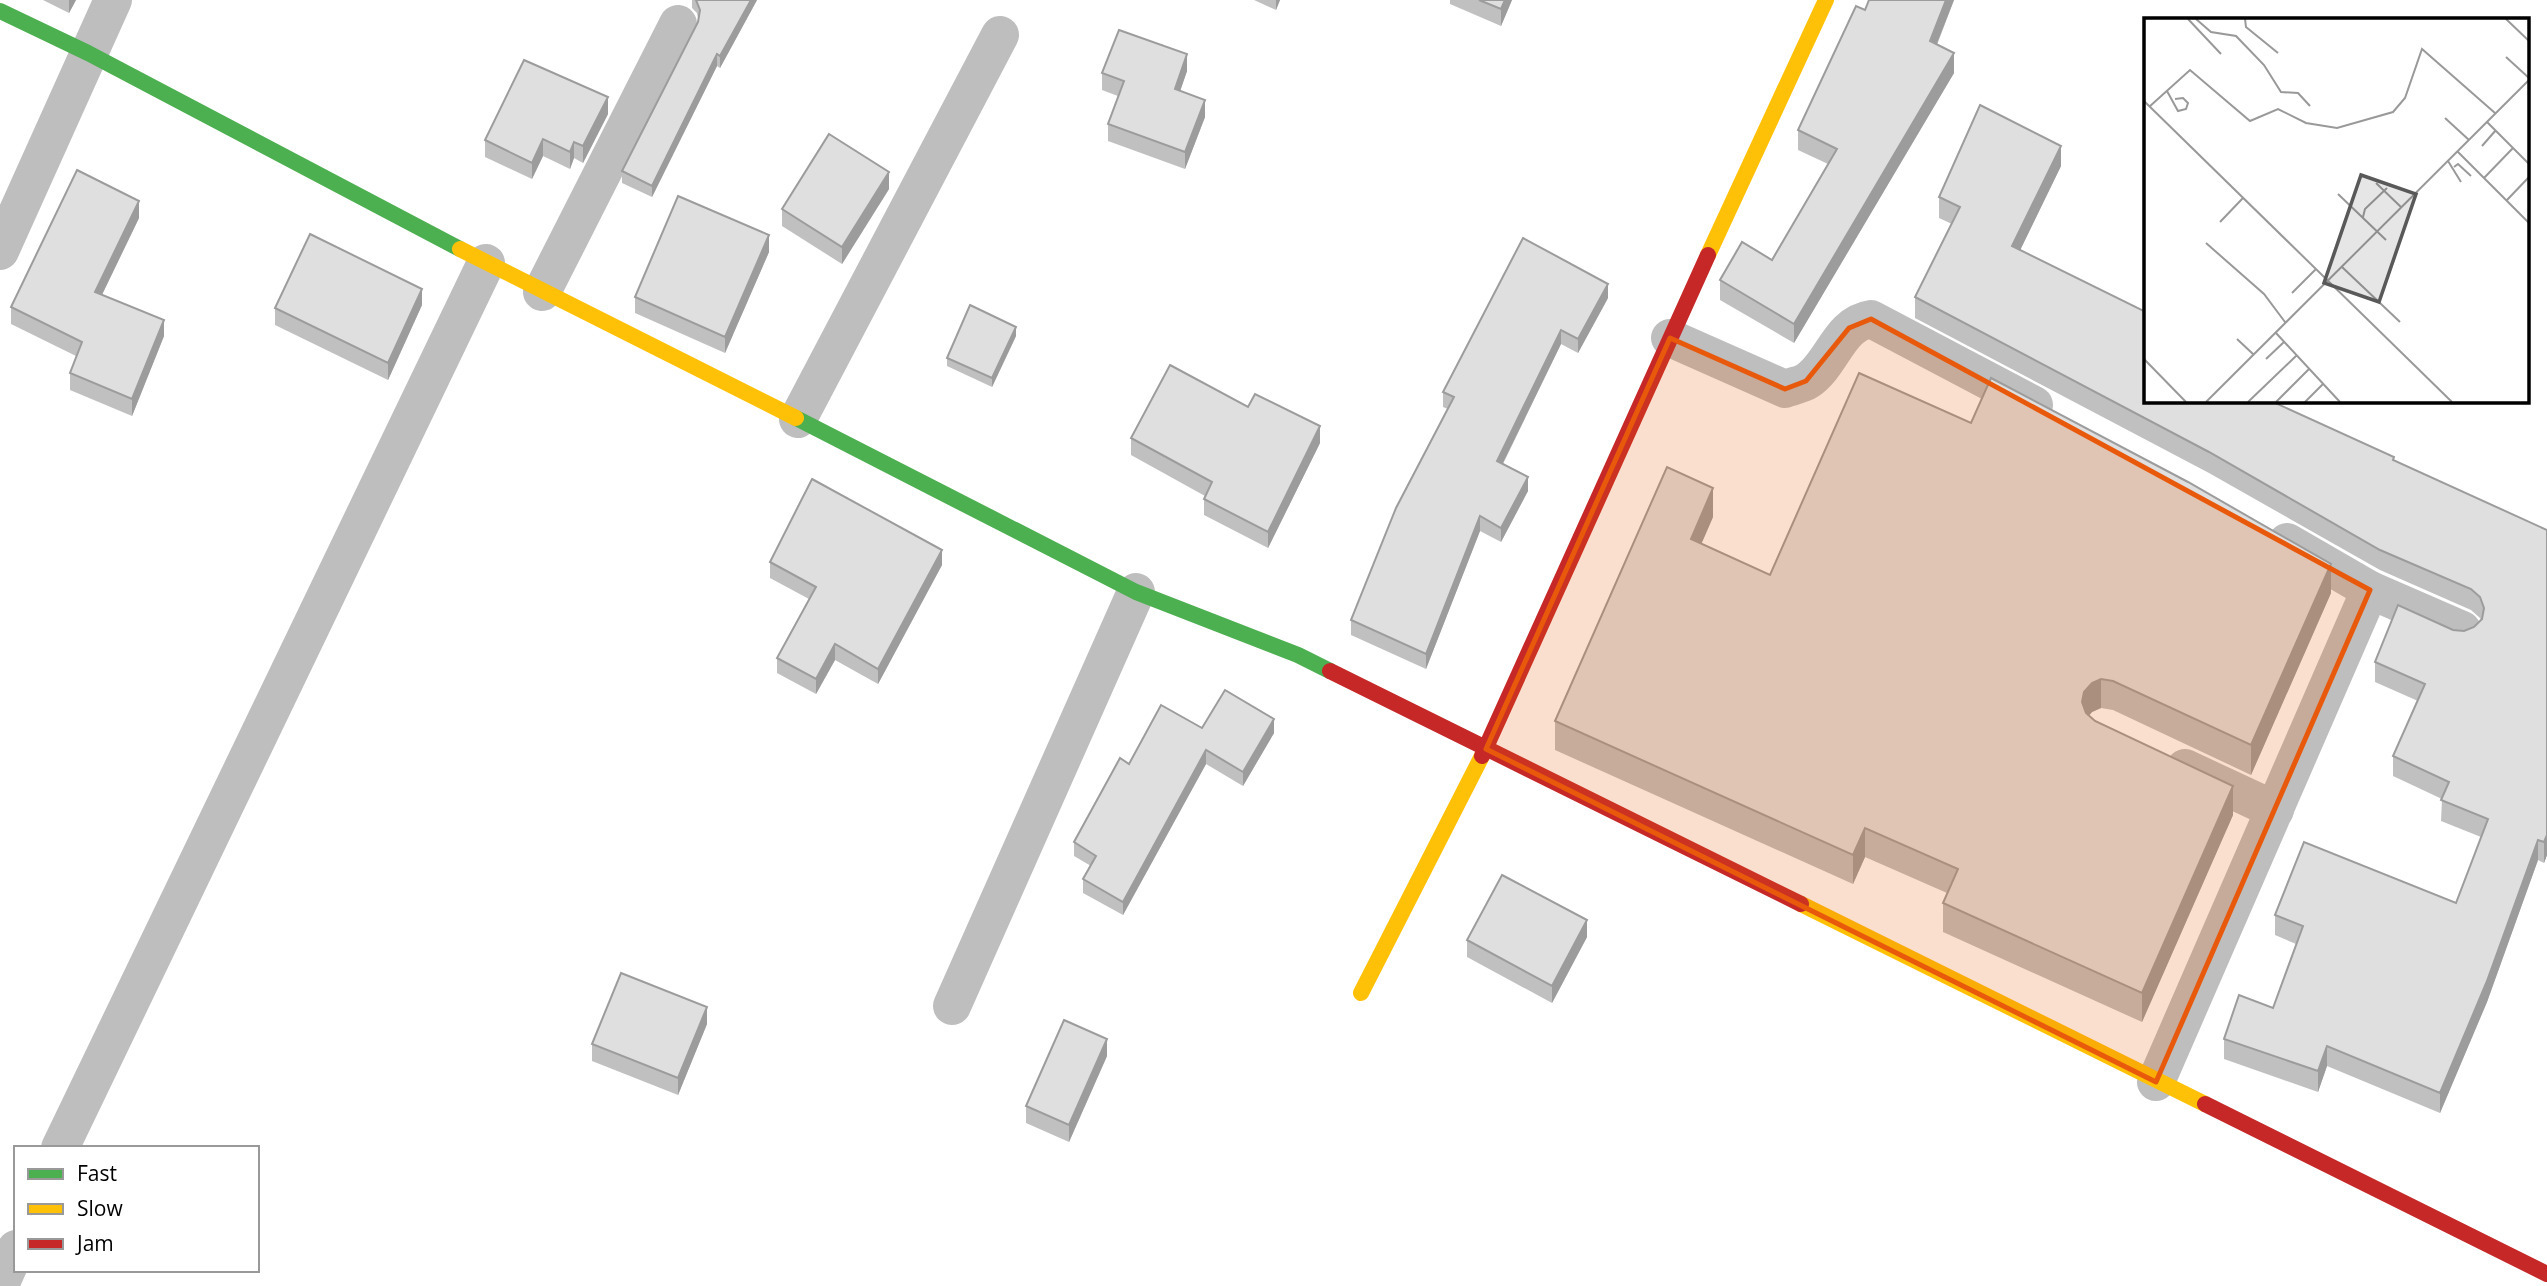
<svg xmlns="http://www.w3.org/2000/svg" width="2547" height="1286" font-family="'Open Sans',sans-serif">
  <rect width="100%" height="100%" fill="#fff"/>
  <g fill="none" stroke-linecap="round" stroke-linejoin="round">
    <g stroke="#bebebe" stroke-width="38">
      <path d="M 0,251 L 113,0"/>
      <path d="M 542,292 L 678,24"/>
      <path d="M 1670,338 L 1785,389 C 1791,386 1801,385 1807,381 C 1833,364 1838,324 1871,319 L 2034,405"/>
      <path d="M 798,419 L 1000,35"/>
      <path d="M 2287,542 L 2370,590 L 2462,630"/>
      <path d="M 2185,768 L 2275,810"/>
      <path d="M 952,1006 L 1136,592"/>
      <path d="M 2156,1082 L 2370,590"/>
      <path d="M 60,1148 L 486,263"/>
      <path d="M 0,1285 L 16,1249"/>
    </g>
    <g stroke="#4caf50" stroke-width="16">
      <path d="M 0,11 L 88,53 L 460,249"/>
      <path d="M 796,418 L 1136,592 L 1298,655 L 1330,671"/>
    </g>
    <g stroke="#ffc107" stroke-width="16">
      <path d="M 460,249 L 796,418"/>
      <path d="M 1708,255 L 1826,0"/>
      <path d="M 1801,904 L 2205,1104"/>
      <path d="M 1361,993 L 1482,756"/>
    </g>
    <g stroke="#c62828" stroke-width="16">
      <path d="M 1330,671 L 1801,904"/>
      <path d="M 1482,756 L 1708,255"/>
      <path d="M 2205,1104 L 2547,1274"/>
    </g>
  </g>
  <g fill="#c0c0c0">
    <path d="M 43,0 L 76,0 L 69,13 Z"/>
    <path d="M 692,0 L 757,0 L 720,68 L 717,66 L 652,197 L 622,183 L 622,171 L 698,22 L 698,18 L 697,13 L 692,8 Z"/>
    <path d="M 1254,0 L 1280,0 L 1276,10 Z"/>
    <path d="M 1450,0 L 1512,0 L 1501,26 L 1450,4 Z"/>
    <path d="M 1869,0 L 1954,0 L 1937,45 L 1954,73 L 1794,343 L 1720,300 L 1720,280 L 1772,260 L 1828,164 L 1798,150 L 1798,130 L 1865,10 Z"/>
    <path d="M 1187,71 L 1180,91 L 1205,117 L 1185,169 L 1108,141 L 1108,124 L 1118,96 L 1102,90 L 1102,73 Z"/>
    <path d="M 608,114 L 583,163 L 574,158 L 570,169 L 543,156 L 532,179 L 485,157 L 485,140 Z"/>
    <path d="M 2061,166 L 2020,250 L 2146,401 L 2394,461 L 2547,530 L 2547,855 L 2544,863 L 2538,860 L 2487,1002 L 2440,1113 L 2327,1066 L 2318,1092 L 2224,1059 L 2224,1039 L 2273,1008 L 2296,944 L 2275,935 L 2275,915 L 2456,903 L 2481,837 L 2441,821 L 2442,799 L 2393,776 L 2393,756 L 2418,701 L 2375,682 L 2375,662 L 2453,630 L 2464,631 L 2474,627 L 2481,620 L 2480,618 L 2471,610 L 2380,570 L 2209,473 L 1915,318 L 1915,297 L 1952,224 L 1939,218 L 1939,197 Z"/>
    <path d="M 889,189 L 842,264 L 782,226 L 782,209 Z"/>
    <path d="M 139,218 L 102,295 L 164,336 L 132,416 L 70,390 L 70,373 L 76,356 L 11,324 L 11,307 Z"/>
    <path d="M 769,252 L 725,353 L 635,313 L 635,297 Z"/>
    <path d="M 1608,298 L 1578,353 L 1561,344 L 1503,464 L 1528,491 L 1501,542 L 1480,531 L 1426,669 L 1351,635 L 1351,620 L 1448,409 L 1443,407 L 1443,392 Z"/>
    <path d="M 422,305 L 388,380 L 275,325 L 275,308 Z"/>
    <path d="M 1016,336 L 992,387 L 947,366 L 947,358 Z"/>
    <path d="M 1248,407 L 1320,443 L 1268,548 L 1204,515 L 1204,499 L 1205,496 L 1131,455 L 1131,438 Z"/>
    <path d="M 1713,517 L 1701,544 L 1770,575 L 2331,593 L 2251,775 L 2113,710 L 2101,708 L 2092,712 L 2089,716 L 2095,721 L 2233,815 L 2142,1022 L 1943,932 L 1943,903 L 1947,893 L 1865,857 L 1853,884 L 1555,750 L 1555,721 Z"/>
    <path d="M 770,562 L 942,565 L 878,684 L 835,660 L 816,694 L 777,673 L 777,658 L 809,599 L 770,578 Z"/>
    <path d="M 1202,728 L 1274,733 L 1243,786 L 1206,764 L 1123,915 L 1083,893 L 1083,879 L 1091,866 L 1074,856 L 1074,842 L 1129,764 Z"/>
    <path d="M 1587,937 L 1552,1003 L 1467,957 L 1467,940 Z"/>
    <path d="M 707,1024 L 678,1095 L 592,1061 L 592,1044 Z"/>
    <path d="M 1107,1056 L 1069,1142 L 1026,1123 L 1026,1106 Z"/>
  </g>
  <g fill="#9c9c9c">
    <path d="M 69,0 L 76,0 L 69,13 Z"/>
    <path d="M 751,0 L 757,0 L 720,68 L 720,56 Z"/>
    <path d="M 1276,0 L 1280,0 L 1276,10 Z"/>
    <path d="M 1505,0 L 1512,0 L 1501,26 L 1501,9 Z"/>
    <path d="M 1946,0 L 1954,0 L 1930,61 L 1930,41 Z"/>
    <path d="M 1954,53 L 1954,73 L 1794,343 L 1794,324 Z"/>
    <path d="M 717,54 L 717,66 L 652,197 L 652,186 Z"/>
    <path d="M 1187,54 L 1187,71 L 1175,106 L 1175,89 Z"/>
    <path d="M 608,97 L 608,114 L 583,163 L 583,146 Z"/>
    <path d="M 1205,100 L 1205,117 L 1185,169 L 1185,152 Z"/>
    <path d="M 543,139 L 543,156 L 532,179 L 532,163 Z"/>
    <path d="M 574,142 L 574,158 L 570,169 L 570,152 Z"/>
    <path d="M 2061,146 L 2061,166 L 2012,267 L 2012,246 Z"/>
    <path d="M 889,172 L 889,189 L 842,264 L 842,247 Z"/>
    <path d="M 139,201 L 139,218 L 95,309 L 95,292 Z"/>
    <path d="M 769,235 L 769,252 L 725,353 L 725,337 Z"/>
    <path d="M 1608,284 L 1608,298 L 1578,353 L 1578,339 Z"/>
    <path d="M 422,289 L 422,305 L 388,380 L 388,363 Z"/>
    <path d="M 164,320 L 164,336 L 132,416 L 132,399 Z"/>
    <path d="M 1016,327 L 1016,336 L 992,387 L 992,378 Z"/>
    <path d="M 1561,330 L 1561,344 L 1497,475 L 1497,461 Z"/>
    <path d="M 1320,426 L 1320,443 L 1268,548 L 1268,532 Z"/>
    <path d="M 1528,477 L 1528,491 L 1501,542 L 1501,528 Z"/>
    <path d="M 1713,488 L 1713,517 L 1691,568 L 1691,539 Z"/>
    <path d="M 1480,516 L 1480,531 L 1426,669 L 1426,654 Z"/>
    <path d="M 942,550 L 942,565 L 878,684 L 878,669 Z"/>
    <path d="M 2331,564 L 2331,593 L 2251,775 L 2251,745 Z"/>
    <path d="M 835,644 L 835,660 L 816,694 L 816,679 Z"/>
    <path d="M 2101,679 L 2101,708 L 2092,712 L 2084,721 L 2082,702 L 2084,692 L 2092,683 Z"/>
    <path d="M 1274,719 L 1274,733 L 1243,786 L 1243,772 Z"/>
    <path d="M 1206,750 L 1206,764 L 1123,915 L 1123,902 Z"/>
    <path d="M 2233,786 L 2233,815 L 2142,1022 L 2142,993 Z"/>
    <path d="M 1865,828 L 1865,857 L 1853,884 L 1853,855 Z"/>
    <path d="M 2547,835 L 2547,855 L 2544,863 L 2544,842 Z"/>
    <path d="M 2538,840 L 2538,860 L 2487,1002 L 2440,1113 L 2440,1093 Z"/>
    <path d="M 1587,920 L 1587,937 L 1552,1003 L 1552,986 Z"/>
    <path d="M 707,1007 L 707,1024 L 678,1095 L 678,1078 Z"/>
    <path d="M 1107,1039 L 1107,1056 L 1069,1142 L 1069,1125 Z"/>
    <path d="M 2327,1046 L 2327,1066 L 2318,1092 L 2318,1071 Z"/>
  </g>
  <g fill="#dfdfdf" stroke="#9c9c9c" stroke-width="2">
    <path d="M 696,0 L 751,0 L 720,56 L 717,54 L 652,186 L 622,171 L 698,22 L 700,10 Z"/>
    <path d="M 1479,0 L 1505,0 L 1501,9 Z"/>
    <path d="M 1869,0 L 1946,0 L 1930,41 L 1954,53 L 1794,324 L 1720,280 L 1742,242 L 1772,260 L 1837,149 L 1798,130 L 1856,6 L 1865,10 Z"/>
    <path d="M 1119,30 L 1187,54 L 1175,89 L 1205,100 L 1185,152 L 1108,124 L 1124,81 L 1102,73 Z"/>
    <path d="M 524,60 L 608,97 L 583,146 L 574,142 L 570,152 L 543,139 L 532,163 L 485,140 Z"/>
    <path d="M 1980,105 L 2061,146 L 2012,246 L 2146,312 L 2146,401 L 2271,401 L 2394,457 L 2393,460 L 2547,530 L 2547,835 L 2544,842 L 2538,840 L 2487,981 L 2440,1093 L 2327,1046 L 2318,1071 L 2224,1039 L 2239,995 L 2273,1008 L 2303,926 L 2275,915 L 2304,842 L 2456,903 L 2488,819 L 2441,800 L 2449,782 L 2393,756 L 2425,684 L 2375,662 L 2398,605 L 2453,630 L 2464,631 L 2474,627 L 2482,619 L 2484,608 L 2480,597 L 2471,589 L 2380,550 L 2209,452 L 1915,297 L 1960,207 L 1939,197 Z"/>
    <path d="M 829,134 L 889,172 L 842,247 L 782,209 Z"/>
    <path d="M 77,170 L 139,201 L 95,292 L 164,320 L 132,399 L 70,373 L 82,342 L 11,307 Z"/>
    <path d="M 678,196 L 769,235 L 725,337 L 635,297 Z"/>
    <path d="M 310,234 L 422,289 L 388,363 L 275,308 Z"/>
    <path d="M 1523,238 L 1608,284 L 1578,339 L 1561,330 L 1497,461 L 1528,477 L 1501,528 L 1480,516 L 1426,654 L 1351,620 L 1396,508 L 1454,397 L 1443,392 Z"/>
    <path d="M 970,305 L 1016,327 L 992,378 L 947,358 Z"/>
    <path d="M 1170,365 L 1248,407 L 1255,394 L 1320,426 L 1268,532 L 1204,499 L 1212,482 L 1131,438 Z"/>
    <path d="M 1859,373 L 1971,423 L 1991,378 L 2188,482 L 2331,564 L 2251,745 L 2113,681 L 2101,679 L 2092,683 L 2084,692 L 2082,702 L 2086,713 L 2095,721 L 2233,786 L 2142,993 L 1943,903 L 1958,869 L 1865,828 L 1853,855 L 1555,721 L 1667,467 L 1713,488 L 1691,539 L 1770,575 Z"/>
    <path d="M 812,479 L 942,550 L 878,669 L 835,644 L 816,679 L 777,658 L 816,587 L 770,562 Z"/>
    <path d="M 1225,690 L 1274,719 L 1243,772 L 1206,750 L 1123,902 L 1083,879 L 1096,856 L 1074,842 L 1120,758 L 1129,764 L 1161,705 L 1202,728 Z"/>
    <path d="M 1502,875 L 1587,920 L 1552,986 L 1467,940 Z"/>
    <path d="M 621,973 L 707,1007 L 678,1078 L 592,1044 Z"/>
    <path d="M 1064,1020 L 1107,1039 L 1069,1125 L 1026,1106 Z"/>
  </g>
  <path fill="#e8590c" fill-opacity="0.2" stroke="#e8590c" stroke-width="5" stroke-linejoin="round" d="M 1871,319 L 2370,590 L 2156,1082 L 1486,749 L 1670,338 L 1785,389 L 1806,381 L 1849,328 Z"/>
  <g transform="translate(2144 18)">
    <rect width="385" height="385" fill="#fff"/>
    <path fill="none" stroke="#999" stroke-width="2" d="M 44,1 L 77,36M 52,1 L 67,14 L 92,18 L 120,47 L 137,74 L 154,75 L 166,88M 101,1 L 102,9 L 134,35M 362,1 L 385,23M 362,39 L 385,60M 23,73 L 34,93 L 42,91 L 44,85 L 39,80 L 31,81M 0,83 L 308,384M 5,89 L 46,52 L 106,103 L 134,91 L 162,105 L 193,110 L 249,94 L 261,80 L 278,31 L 351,95M 301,100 L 325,122M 343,104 L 385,146M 338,128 L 352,112M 313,133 L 385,205M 304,143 L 317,164M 310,149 L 314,146 L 327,158M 340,160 L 369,130M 232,165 L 258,190M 194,176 L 242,222M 363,182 L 385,159M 219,199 L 221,191 L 243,170M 76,204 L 99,180M 62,225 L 120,276 L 141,304M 198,249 L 256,304M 148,275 L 172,251M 132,315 L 196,384M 93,321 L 109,336M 0,341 L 42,384M 122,341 L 140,324M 62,384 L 385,62M 104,384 L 152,338M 132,384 L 165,351M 161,384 L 179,366"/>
    <path fill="#595959" fill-opacity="0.15" stroke="#595959" stroke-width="3.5" d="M 217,157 L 272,176 L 235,284 L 180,265 Z"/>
    <rect width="385" height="385" fill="none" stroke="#000" stroke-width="3.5"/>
  </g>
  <rect x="14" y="1146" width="245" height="126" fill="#ffffff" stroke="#999999" stroke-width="2"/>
  <rect x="28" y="1169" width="35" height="10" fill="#4caf50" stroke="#999999" stroke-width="2"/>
  <text x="77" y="1181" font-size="21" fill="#000000">Fast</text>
  <rect x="28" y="1204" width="35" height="10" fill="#ffc107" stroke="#999999" stroke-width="2"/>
  <text x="77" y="1216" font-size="21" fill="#000000">Slow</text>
  <rect x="28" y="1239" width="35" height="10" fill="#c62828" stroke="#999999" stroke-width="2"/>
  <text x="77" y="1251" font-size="21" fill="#000000">Jam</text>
</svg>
